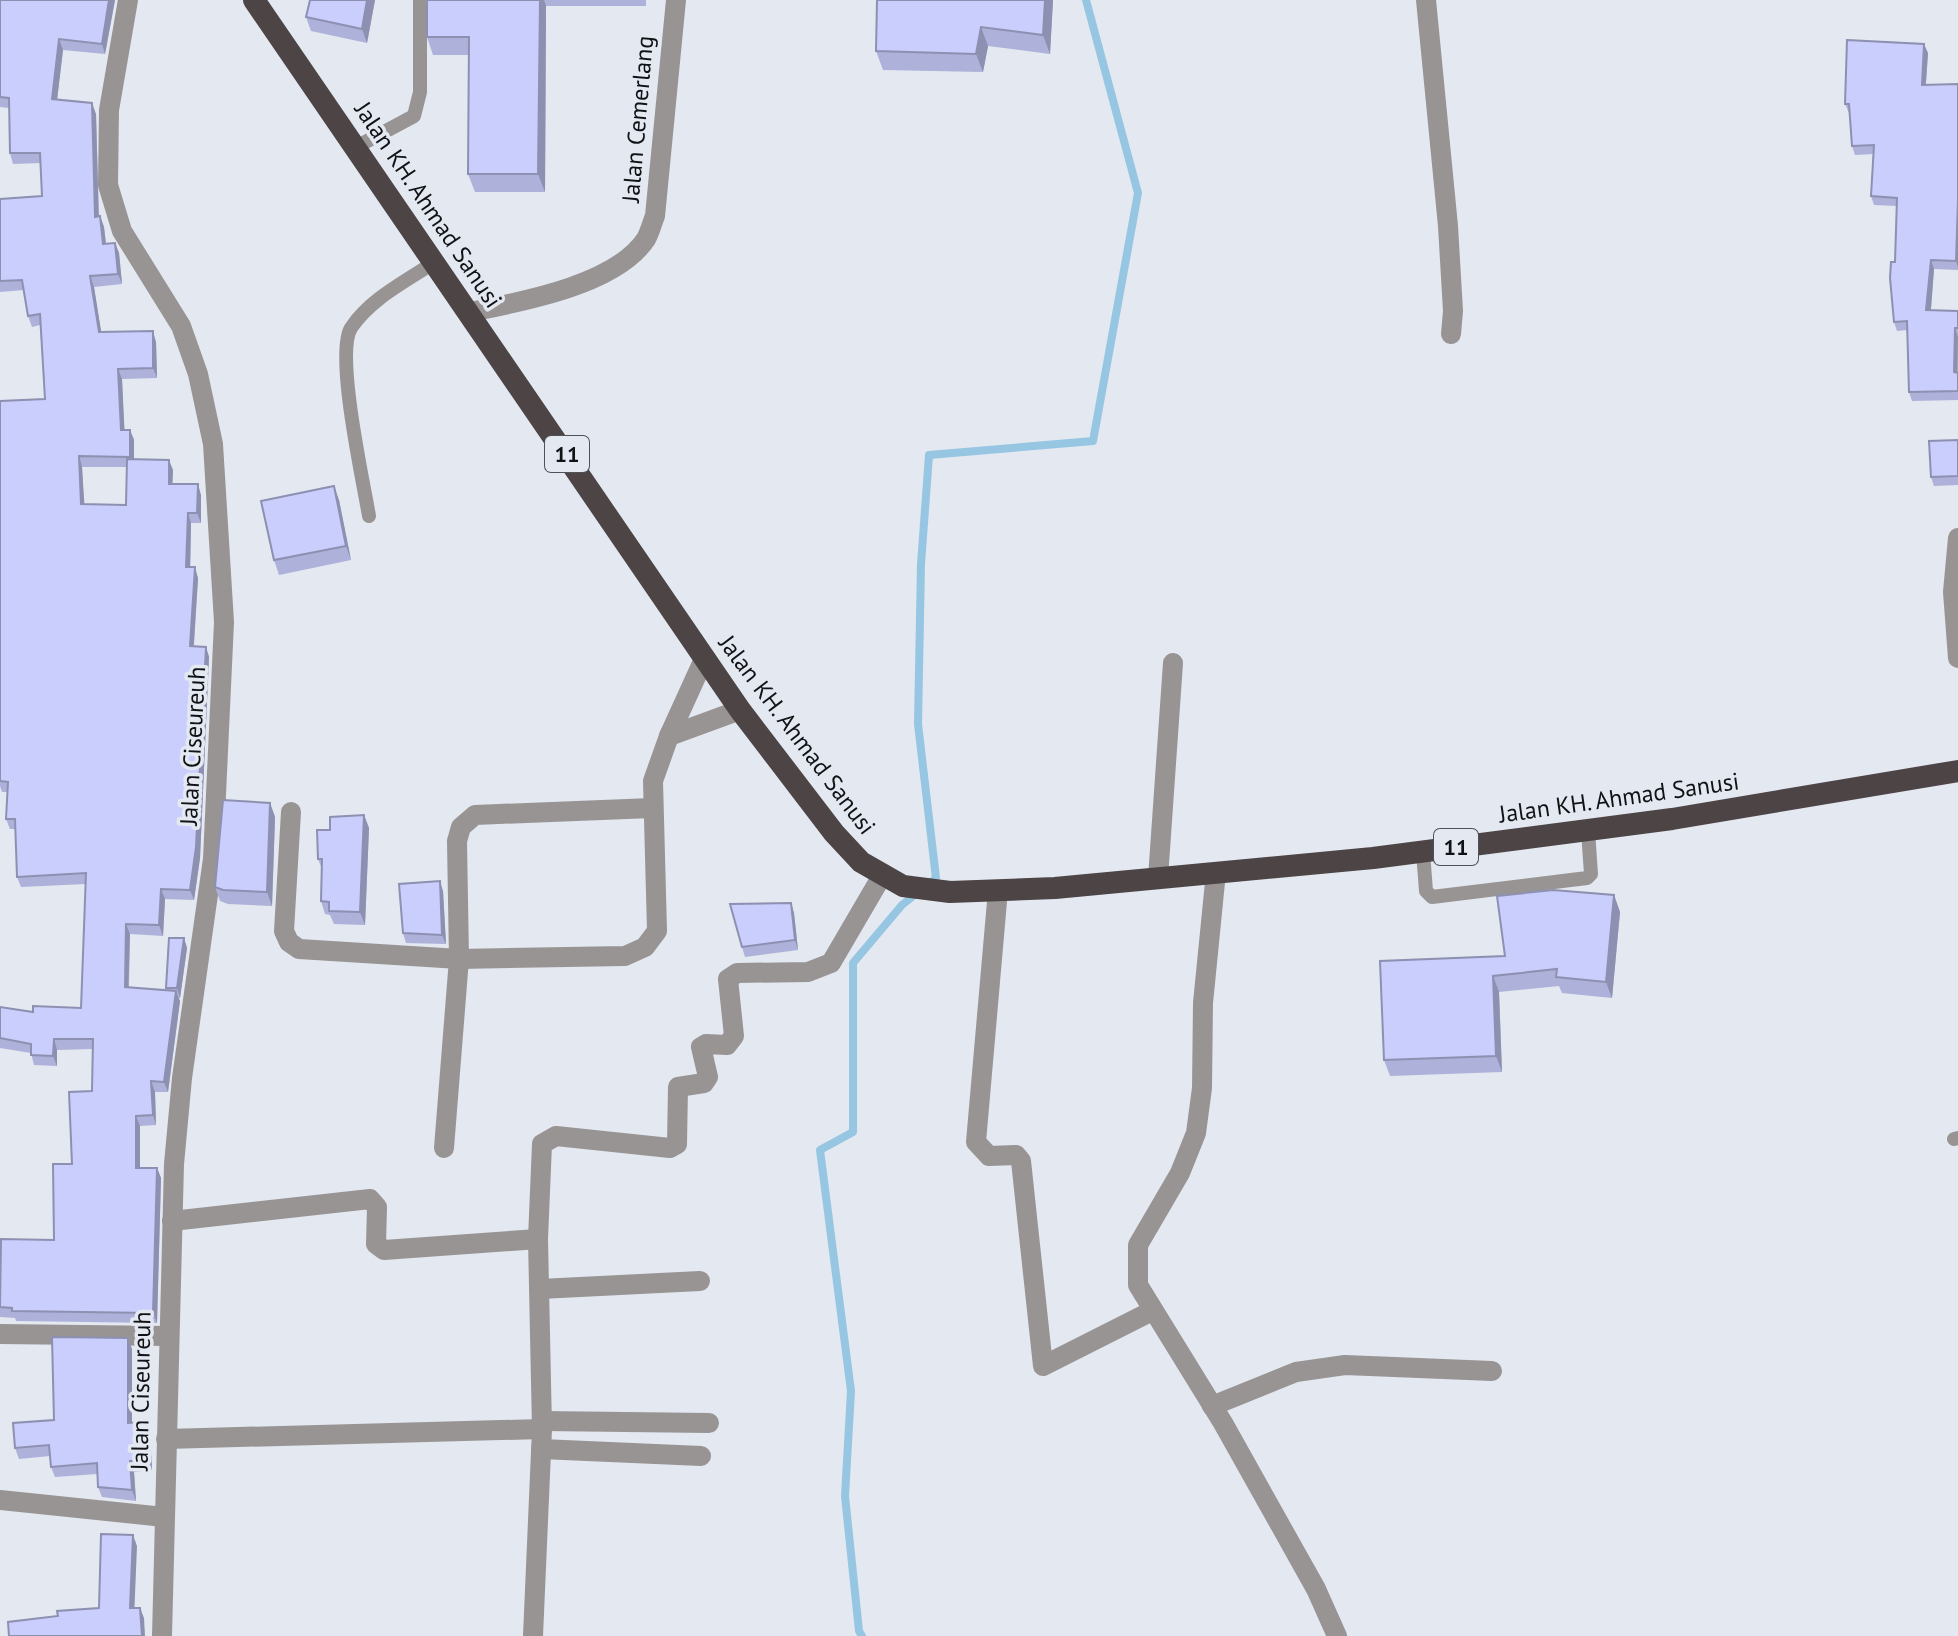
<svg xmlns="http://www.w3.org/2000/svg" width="1958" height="1636" font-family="'PT Sans',sans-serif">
  <rect width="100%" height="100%" fill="#e3e8f1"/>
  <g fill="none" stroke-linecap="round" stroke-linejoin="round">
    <g stroke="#96c6e2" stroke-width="8">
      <path d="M 928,885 L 936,878 L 918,724 L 921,564 L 929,455 L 1093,441 L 1138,193 L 1086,0"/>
      <path d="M 862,1636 L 859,1631 L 845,1496 L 851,1391 L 820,1150 L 853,1132 L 853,963 L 902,905 L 917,893"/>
    </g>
    <g stroke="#989494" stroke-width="14">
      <path d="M 358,146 L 414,116 L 420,92 L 420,0"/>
      <path d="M 369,516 C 363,480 335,354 351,328 C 370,299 405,282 433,263"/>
      <path d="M 1423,852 L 1426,891 L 1432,897 L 1587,878 L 1591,874 L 1588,831"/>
      <path d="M 1954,1139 L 1958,1138"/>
    </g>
    <g stroke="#989494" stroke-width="20">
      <path d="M 128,0 L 109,110 L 108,185 L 122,231 L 181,326 L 198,374 L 213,444 L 224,622 L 213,859 L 182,1078 L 174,1164 L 162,1636"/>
      <path d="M 1426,0 L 1448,226 L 1453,311 L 1451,334"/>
      <path d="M 470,312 C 520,302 616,285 646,239 C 650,232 652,223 655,216 L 676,0"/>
      <path d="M 1958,538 L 1953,592 L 1958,658"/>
      <path d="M 669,736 L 740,710"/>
      <path d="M 291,812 L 284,931 L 289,942 L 299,949 L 459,959 L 625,956 L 645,947 L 657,931 L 653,781 L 669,736 L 705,657"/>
      <path d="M 1216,872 L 1203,1003 L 1202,1088 L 1196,1133 L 1180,1173 L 1138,1245 L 1138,1285 L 1223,1423 L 1316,1589 L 1337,1636"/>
      <path d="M 1158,878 L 1173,663"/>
      <path d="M 998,890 L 976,1142 L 989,1156 L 1016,1155 L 1021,1161 L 1043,1366 L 1152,1311"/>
      <path d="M 444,1148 L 459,959 L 457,841 L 461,827 L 475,815 L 652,808"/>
      <path d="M 172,1221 L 370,1199 L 377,1207 L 376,1244 L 384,1250 L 538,1239"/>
      <path d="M 540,1289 L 700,1281"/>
      <path d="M 0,1334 L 168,1336"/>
      <path d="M 1212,1406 L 1296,1372 L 1345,1365 L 1492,1371"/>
      <path d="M 542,1421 L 709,1423"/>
      <path d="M 166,1439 L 542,1429"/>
      <path d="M 541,1449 L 701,1456"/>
      <path d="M 0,1500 L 164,1517"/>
      <path d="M 533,1636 L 542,1429 L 538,1239 L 542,1144 L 556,1136 L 670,1148 L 677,1144 L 678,1087 L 704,1083 L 708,1077 L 701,1047 L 706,1044 L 727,1045 L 734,1036 L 728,979 L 737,973 L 808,972 L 831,963 L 883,874"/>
    </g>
    <path stroke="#4c4445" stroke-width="22" d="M 254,0 L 740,710 L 834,833 L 861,862 L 903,886 L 950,892 L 1055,888 L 1373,858 L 1672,819 L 1958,771"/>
  </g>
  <g fill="#aeb1d9" fill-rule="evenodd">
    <path d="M 0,0 L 115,0 L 105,54 L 63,50 L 57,99 L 96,114 L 99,217 L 100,216 L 104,227 L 106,244 L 115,243 L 119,253 L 122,284 L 94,287 L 101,332 L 156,342 L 157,378 L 122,379 L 124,430 L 130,430 L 134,440 L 134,459 L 173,470 L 172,484 L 201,495 L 201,523 L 191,523 L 190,567 L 198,578 L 194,646 L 206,647 L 209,657 L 200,858 L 194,900 L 165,899 L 163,936 L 130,934 L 129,987 L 167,990 L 166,988 L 184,938 L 187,948 L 180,998 L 178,998 L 180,1001 L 168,1092 L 155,1092 L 156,1125 L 140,1126 L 140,1168 L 157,1168 L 161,1178 L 157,1323 L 16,1321 L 15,1318 L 0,1317 L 0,1272 L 54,1240 L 72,1164 L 92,1091 L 93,1049 L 57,1050 L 57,1066 L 34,1065 L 31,1053 L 0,1048 L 0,1007 L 33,1012 L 81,1008 L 86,884 L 21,887 L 17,877 L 16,829 L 10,829 L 6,819 L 8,792 L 2,792 L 0,786 L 0,401 L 45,399 L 40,325 L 32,327 L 28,316 L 24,290 L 0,292 L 0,199 L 42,196 L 41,163 L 13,164 L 10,153 L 9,108 L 0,107 ZM 82,467 L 127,467 L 126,505 L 84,504 Z"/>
    <path d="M 375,0 L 367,43 L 311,31 L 306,17 Z"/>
    <path d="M 427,0 L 646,0 L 646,6 L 546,6 L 545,192 L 475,192 L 468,174 L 469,55 L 433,55 L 427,37 Z"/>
    <path d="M 1053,0 L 1050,54 L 988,46 L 983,72 L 883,70 L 876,51 Z"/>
    <path d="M 1928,53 L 1926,84 L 1958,84 L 1958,270 L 1934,269 L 1931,310 L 1958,311 L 1958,400 L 1912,401 L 1909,392 L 1907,330 L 1897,331 L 1894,322 L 1897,206 L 1874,205 L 1871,196 L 1873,154 L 1855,155 L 1852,146 L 1850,113 L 1849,113 L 1845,104 Z"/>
    <path d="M 1958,440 L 1958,485 L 1934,486 L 1931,477 Z"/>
    <path d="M 339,500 L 351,560 L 279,575 L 274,560 Z"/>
    <path d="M 270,803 L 275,817 L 272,906 L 228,904 L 220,901 L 215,887 Z"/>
    <path d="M 364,815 L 369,828 L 365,925 L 334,924 L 330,915 L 325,914 L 321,901 L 322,869 L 318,859 L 330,830 Z"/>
    <path d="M 443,891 L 446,944 L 406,943 L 403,933 Z"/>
    <path d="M 1614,895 L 1620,912 L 1612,998 L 1562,993 L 1559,986 L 1499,992 L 1502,1072 L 1390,1076 L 1384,1060 L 1505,956 Z"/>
    <path d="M 791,903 L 794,913 L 798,950 L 745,957 L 742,947 Z"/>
    <path d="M 132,1349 L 132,1423 L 146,1422 L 150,1433 L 152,1470 L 134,1472 L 136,1501 L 102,1497 L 98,1487 L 97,1474 L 55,1477 L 51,1467 L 50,1456 L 19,1459 L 15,1448 L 54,1420 Z"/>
  </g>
  <g fill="#8d90b0">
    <path d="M 109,0 L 115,0 L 105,54 L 102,44 Z"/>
    <path d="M 367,0 L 375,0 L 367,43 L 362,29 Z"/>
    <path d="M 540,0 L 544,0 L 546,6 L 545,192 L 538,174 Z"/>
    <path d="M 1045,0 L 1053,0 L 1050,54 L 1043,35 Z"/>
    <path d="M 981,27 L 988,46 L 983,72 L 976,54 Z"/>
    <path d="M 59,39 L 63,50 L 56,109 L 52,99 Z"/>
    <path d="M 1924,44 L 1928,53 L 1925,94 L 1922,85 Z"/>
    <path d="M 92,103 L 96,114 L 99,227 L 95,217 Z"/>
    <path d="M 1958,201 L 1958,267 L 1956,261 Z"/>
    <path d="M 100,216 L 104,227 L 107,254 L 103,244 Z"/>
    <path d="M 115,243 L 119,253 L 122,284 L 118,274 Z"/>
    <path d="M 1931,260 L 1934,269 L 1930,320 L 1926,310 Z"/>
    <path d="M 90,276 L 94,287 L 103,343 L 99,332 Z"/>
    <path d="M 1955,328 L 1958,337 L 1957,382 L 1954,372 Z"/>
    <path d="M 153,331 L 156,342 L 157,378 L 153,368 Z"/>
    <path d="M 118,369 L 122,379 L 125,440 L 121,430 Z"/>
    <path d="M 130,430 L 134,440 L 134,467 L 130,457 Z"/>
    <path d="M 79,456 L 82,467 L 85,514 L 81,504 Z"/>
    <path d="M 169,460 L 173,470 L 172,494 L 169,484 Z"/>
    <path d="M 198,484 L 201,495 L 201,523 L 197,513 Z"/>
    <path d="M 334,486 L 339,500 L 351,560 L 346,546 Z"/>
    <path d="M 188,513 L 191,523 L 190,577 L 186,567 Z"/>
    <path d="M 195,567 L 198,578 L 193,656 L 190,646 Z"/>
    <path d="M 206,647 L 209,657 L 200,858 L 194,900 L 190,890 Z"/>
    <path d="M 270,803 L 275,817 L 272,906 L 267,892 Z"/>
    <path d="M 364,815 L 369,828 L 365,925 L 360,912 Z"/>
    <path d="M 440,881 L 443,891 L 446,944 L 442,935 Z"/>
    <path d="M 161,889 L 165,899 L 163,936 L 159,925 Z"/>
    <path d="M 1614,895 L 1620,912 L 1612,998 L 1606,982 Z"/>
    <path d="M 791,903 L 794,913 L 798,950 L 795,940 Z"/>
    <path d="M 126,924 L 130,934 L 128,997 L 125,987 Z"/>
    <path d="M 184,938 L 187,948 L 180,998 L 177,988 Z"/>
    <path d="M 1493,976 L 1499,992 L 1502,1072 L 1496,1056 Z"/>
    <path d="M 176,991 L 180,1001 L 168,1092 L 164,1082 Z"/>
    <path d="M 54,1039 L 57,1050 L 57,1066 L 53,1056 Z"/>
    <path d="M 151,1081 L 155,1092 L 156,1125 L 153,1115 Z"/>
    <path d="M 136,1116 L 140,1126 L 140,1178 L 136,1168 Z"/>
    <path d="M 157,1168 L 161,1178 L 157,1323 L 153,1313 Z"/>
    <path d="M 128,1338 L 132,1349 L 132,1434 L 128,1423 Z"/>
    <path d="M 146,1422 L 150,1433 L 152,1470 L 149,1460 Z"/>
    <path d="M 130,1461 L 134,1472 L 136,1501 L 132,1490 Z"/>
    <path d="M 133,1535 L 137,1546 L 134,1619 L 130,1608 Z"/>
    <path d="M 140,1608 L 144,1618 L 145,1636 L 142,1636 Z"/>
  </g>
  <g fill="#cacefc" stroke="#8d90b0" stroke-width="2">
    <path d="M 0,0 L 109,0 L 102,44 L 59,39 L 52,99 L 92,103 L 95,217 L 100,216 L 103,244 L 115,243 L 118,274 L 90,276 L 99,332 L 153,331 L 153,368 L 118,369 L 121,430 L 130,430 L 130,457 L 79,456 L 81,504 L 126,505 L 127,459 L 169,460 L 169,484 L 198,484 L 197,513 L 188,513 L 186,567 L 195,567 L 190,646 L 206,647 L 196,847 L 190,890 L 161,889 L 159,925 L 126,924 L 125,987 L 176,991 L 164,1082 L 151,1081 L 153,1115 L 136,1116 L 136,1168 L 157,1168 L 153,1313 L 12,1311 L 12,1308 L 0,1307 L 1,1239 L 54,1240 L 53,1164 L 72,1164 L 69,1092 L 92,1091 L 93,1039 L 54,1039 L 53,1056 L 31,1055 L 31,1044 L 0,1038 L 0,1007 L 33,1012 L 33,1006 L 81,1008 L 86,873 L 17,877 L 15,819 L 6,819 L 8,782 L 0,781 L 0,401 L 45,399 L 40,314 L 28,316 L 22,280 L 0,281 L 0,199 L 42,196 L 40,153 L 10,153 L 9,98 L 0,97 Z"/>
    <path d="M 310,0 L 367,0 L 362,29 L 306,17 Z"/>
    <path d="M 427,0 L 540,0 L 538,174 L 468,174 L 469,37 L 427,37 Z"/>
    <path d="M 877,0 L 1045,0 L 1043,35 L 981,27 L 976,54 L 876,51 Z"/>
    <path d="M 1847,40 L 1924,44 L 1922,85 L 1958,84 L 1958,200 L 1956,261 L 1931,260 L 1926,310 L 1958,311 L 1958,328 L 1955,328 L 1954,372 L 1958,373 L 1958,391 L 1909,392 L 1907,321 L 1894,322 L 1890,278 L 1891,262 L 1895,262 L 1897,198 L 1871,196 L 1874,145 L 1852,146 L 1849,104 L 1845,104 Z"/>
    <path d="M 1958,440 L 1958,476 L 1931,477 L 1929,441 Z"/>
    <path d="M 334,486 L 346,546 L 274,560 L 261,501 Z"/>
    <path d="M 223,800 L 270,803 L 267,892 L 223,890 L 215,887 Z"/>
    <path d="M 364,815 L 360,912 L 329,911 L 329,902 L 321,901 L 322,859 L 318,859 L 317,830 L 330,830 L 330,817 Z"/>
    <path d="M 440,881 L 442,935 L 403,933 L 399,884 Z"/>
    <path d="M 1553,890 L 1614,895 L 1606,982 L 1556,977 L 1557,969 L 1493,976 L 1496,1056 L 1384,1060 L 1380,961 L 1505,956 L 1497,896 Z"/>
    <path d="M 791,903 L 795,940 L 742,947 L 730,904 Z"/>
    <path d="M 169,938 L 184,938 L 177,988 L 166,988 Z"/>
    <path d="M 52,1337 L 128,1338 L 128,1423 L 146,1422 L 149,1460 L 130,1461 L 132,1490 L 98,1487 L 97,1463 L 51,1467 L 49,1445 L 15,1448 L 13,1423 L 54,1420 Z"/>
    <path d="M 101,1534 L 133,1535 L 130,1608 L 140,1608 L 142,1636 L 9,1636 L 8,1622 L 58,1616 L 57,1611 L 99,1608 Z"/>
  </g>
  <g text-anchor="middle" stroke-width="7" stroke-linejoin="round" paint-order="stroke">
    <g fill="#e3e8f1" stroke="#4f5257" stroke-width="2">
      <rect x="545" y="436" width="44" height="36" rx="6"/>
      <rect x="1434" y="829" width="44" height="36" rx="6"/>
    </g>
    <g font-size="22" font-weight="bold" fill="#101215">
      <text x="567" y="462">11</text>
      <text x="1456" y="855">11</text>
    </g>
    <g font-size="24" fill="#101215" stroke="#e3e8f1">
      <text transform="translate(638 119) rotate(-85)" y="8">Jalan Cemerlang</text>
      <text transform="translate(428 205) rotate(56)" y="8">Jalan KH. Ahmad Sanusi</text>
      <text transform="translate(797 735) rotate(53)" y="8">Jalan KH. Ahmad Sanusi</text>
      <text transform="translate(193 746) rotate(-87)" y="8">Jalan Ciseureuh</text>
      <text transform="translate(1619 798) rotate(-8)" y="8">Jalan KH. Ahmad Sanusi</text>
      <text transform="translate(141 1391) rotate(-89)" y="8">Jalan Ciseureuh</text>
    </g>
  </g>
</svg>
